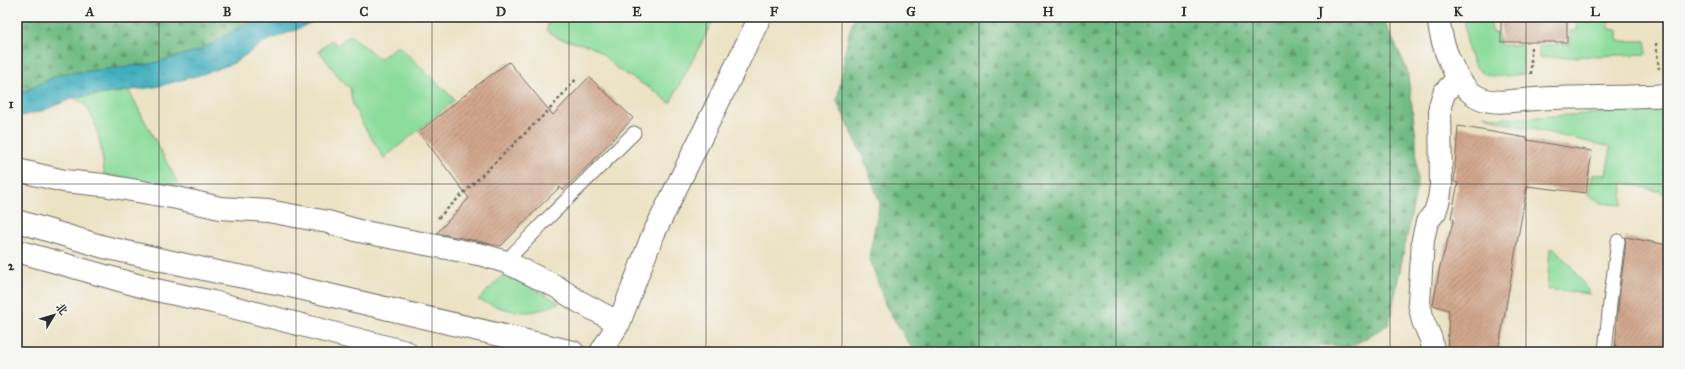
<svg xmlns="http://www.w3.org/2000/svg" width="1685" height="369" font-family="'IM FELL Great Primer','Noto Serif SC',serif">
  <defs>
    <pattern id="forest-firs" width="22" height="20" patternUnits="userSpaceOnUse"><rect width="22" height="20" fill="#71bc84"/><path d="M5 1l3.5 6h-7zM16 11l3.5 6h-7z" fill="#5d996c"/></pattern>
    <pattern id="water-ripples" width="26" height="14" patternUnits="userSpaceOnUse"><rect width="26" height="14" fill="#40aebe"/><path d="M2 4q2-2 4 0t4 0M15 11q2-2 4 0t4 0" fill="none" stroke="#368e9b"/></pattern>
    <pattern id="building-hatch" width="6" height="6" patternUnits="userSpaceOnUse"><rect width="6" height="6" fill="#d1a78d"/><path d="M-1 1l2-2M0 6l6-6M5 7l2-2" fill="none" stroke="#aa8873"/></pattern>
  </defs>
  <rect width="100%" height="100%" fill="#f6f6f2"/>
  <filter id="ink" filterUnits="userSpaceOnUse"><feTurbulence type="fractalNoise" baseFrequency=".025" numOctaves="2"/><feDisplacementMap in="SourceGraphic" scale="8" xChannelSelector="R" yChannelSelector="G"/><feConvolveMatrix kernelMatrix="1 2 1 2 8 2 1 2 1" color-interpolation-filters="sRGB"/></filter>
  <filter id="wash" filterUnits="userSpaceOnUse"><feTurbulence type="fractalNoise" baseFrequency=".012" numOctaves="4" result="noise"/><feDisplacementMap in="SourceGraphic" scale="16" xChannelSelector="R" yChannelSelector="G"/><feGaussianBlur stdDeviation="0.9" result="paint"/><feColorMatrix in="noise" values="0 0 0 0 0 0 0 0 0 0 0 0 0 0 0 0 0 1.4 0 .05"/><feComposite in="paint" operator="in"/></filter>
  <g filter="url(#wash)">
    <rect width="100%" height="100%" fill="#ece2c4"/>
    <g fill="#8cdd9c" stroke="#5c8464">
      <path d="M 549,17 L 715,17 L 670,103 L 656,92 L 616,68 L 602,54 L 590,46 L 560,39 L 547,31 Z"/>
      <path d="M 1464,17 L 1469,17 L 1470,20 L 1491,20 L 1492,32 L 1498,33 L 1500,45 L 1523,45 L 1523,74 C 1514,75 1496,78 1488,75 C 1466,69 1467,35 1464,17 Z"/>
      <path d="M 1578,17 L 1609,17 L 1609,29 L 1618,30 L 1618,41 L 1646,41 L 1646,54 L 1539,58 L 1539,45 L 1570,44 L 1570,31 L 1577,30 Z"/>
      <path d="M 350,35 L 380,59 L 398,45 L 455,100 L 384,158 L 362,123 L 353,105 L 350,88 L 342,81 L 319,51 L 331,40 L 337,45 Z"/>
      <path d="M 129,91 L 181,189 C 156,181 129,181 104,174 C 103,157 97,117 85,105 C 82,102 78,100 74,98 Z"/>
      <path d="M 1668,109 L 1668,194 L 1623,182 L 1622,205 L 1601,203 L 1588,195 L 1593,174 L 1606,175 L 1611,147 L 1501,122 L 1484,115 L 1496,118 L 1522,118 Z"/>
      <path d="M 17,148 L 28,160 L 17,159 Z"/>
      <path d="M 1550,248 L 1556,250 L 1575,271 L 1590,294 L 1547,289 Z"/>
      <path d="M 505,273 L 518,278 L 527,285 L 560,303 C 552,306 544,309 536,311 C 518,315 495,306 478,300 Z"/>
    </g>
    <g fill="url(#forest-firs)" stroke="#4e7458">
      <path d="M 17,17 L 257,17 L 203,49 L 151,64 L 60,74 L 23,92 L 17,92 Z"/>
      <path d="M 855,17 L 1381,17 L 1387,27 L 1407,69 L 1416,137 L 1417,187 L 1389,324 L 1351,347 L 1322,345 L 1299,352 L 914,352 L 885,304 L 869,256 L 880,203 L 863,157 L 837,101 L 849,32 Z"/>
    </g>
    <path fill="url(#water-ripples)" stroke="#366c74" d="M 265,17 L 322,17 L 296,30 L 266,41 L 234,63 L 200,75 L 155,87 L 74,98 L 39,112 L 17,117 L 17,92 L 23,92 L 60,74 L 151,64 L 203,49 L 250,22 Z"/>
    <g id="blocks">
      <g fill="url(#building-hatch)">
        <rect x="1501" y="17" width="66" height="25"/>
        <path d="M 509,62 L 553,115 L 589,77 L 633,118 L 586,168 L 563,190 L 560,187 L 541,205 L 501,246 L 437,233 L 469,198 L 419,132 L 476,86 Z"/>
        <path d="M 1458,126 L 1527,138 L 1527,140 L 1592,151 L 1586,193 L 1527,186 L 1498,352 L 1447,352 L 1449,310 L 1433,305 L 1440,266 L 1454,219 L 1451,218 L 1458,183 L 1454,182 Z"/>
        <path d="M 1625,237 L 1668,245 L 1668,352 L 1615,352 L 1618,307 L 1626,242 Z"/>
      </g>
    </g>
  </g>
  <g filter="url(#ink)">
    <use href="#blocks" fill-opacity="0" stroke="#6f6b61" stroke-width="1"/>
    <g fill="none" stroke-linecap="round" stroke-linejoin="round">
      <g stroke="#6f6b61" stroke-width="15">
        <g id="service">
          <path d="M 506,262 C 517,248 530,238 541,225 L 634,133"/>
          <path d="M 1605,352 L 1611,294 L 1618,241"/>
        </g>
      </g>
      <g stroke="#6f6b61" stroke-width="24">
        <g id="minor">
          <path d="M 1438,17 C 1441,42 1454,87 1480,98 C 1496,105 1517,100 1534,99 C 1579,96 1623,98 1668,95"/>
          <path d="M 17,170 L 64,181 L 103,185 L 177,198 L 220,208 L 268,211 L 328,222 L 359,231 L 483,255 L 506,262 L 557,287 L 578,301 L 619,323"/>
          <path d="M 601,352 L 619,323 L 652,237 L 760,17"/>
          <path d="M 1433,352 L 1431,339 L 1423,321 L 1419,303 L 1423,239 L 1427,222 L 1435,212 L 1439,199 L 1441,185 L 1440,106 L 1444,93 L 1458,78"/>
        </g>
      </g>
      <g stroke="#6f6b61" stroke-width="24">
        <g id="tertiary">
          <path d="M 17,221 L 104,247 L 222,273 L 282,284 L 573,352"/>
          <path d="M 17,251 L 151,289 L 213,302 L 406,352"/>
        </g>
      </g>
      <g stroke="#6f6b61" stroke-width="2.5" stroke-dasharray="3 3" stroke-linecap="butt">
        <path d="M 1656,43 L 1659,69"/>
        <path d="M 1531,74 L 1531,46"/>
        <path d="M 438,218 L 551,108 L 577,78"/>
      </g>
      <use href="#service" stroke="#fff" stroke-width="13"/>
      <use href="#minor" stroke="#fff" stroke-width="22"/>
      <use href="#tertiary" stroke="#fff" stroke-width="22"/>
    </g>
  </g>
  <path fill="none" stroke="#2b2b2b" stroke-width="1" stroke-opacity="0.55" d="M 159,17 L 159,352M 296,17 L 296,352M 432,17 L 432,352M 569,17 L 569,352M 706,17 L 706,352M 842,17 L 842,352M 979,17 L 979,352M 1116,17 L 1116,352M 1253,17 L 1253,352M 1390,17 L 1390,352M 1526,17 L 1526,352M 17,184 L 1668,184"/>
  <rect width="1685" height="369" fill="none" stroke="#f6f6f2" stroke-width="44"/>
  <g transform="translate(54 315) rotate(52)" stroke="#f6f6f2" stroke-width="3" paint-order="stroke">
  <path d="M0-3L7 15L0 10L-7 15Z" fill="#2b2b2b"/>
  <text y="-6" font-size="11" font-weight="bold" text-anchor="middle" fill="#2b2b2b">北</text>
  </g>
  <rect x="22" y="22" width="1641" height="325" fill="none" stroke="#2b2b2b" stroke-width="1.5"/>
  <g font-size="13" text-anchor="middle" font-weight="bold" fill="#2b2b2b">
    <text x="90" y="16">A</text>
    <text x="227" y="16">B</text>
    <text x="364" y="16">C</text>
    <text x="501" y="16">D</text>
    <text x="637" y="16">E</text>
    <text x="774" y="16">F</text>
    <text x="911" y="16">G</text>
    <text x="1048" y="16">H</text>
    <text x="1184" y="16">I</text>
    <text x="1321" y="16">J</text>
    <text x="1458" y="16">K</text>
    <text x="1595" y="16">L</text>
    <text x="11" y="108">1</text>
    <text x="11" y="270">2</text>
  </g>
</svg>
